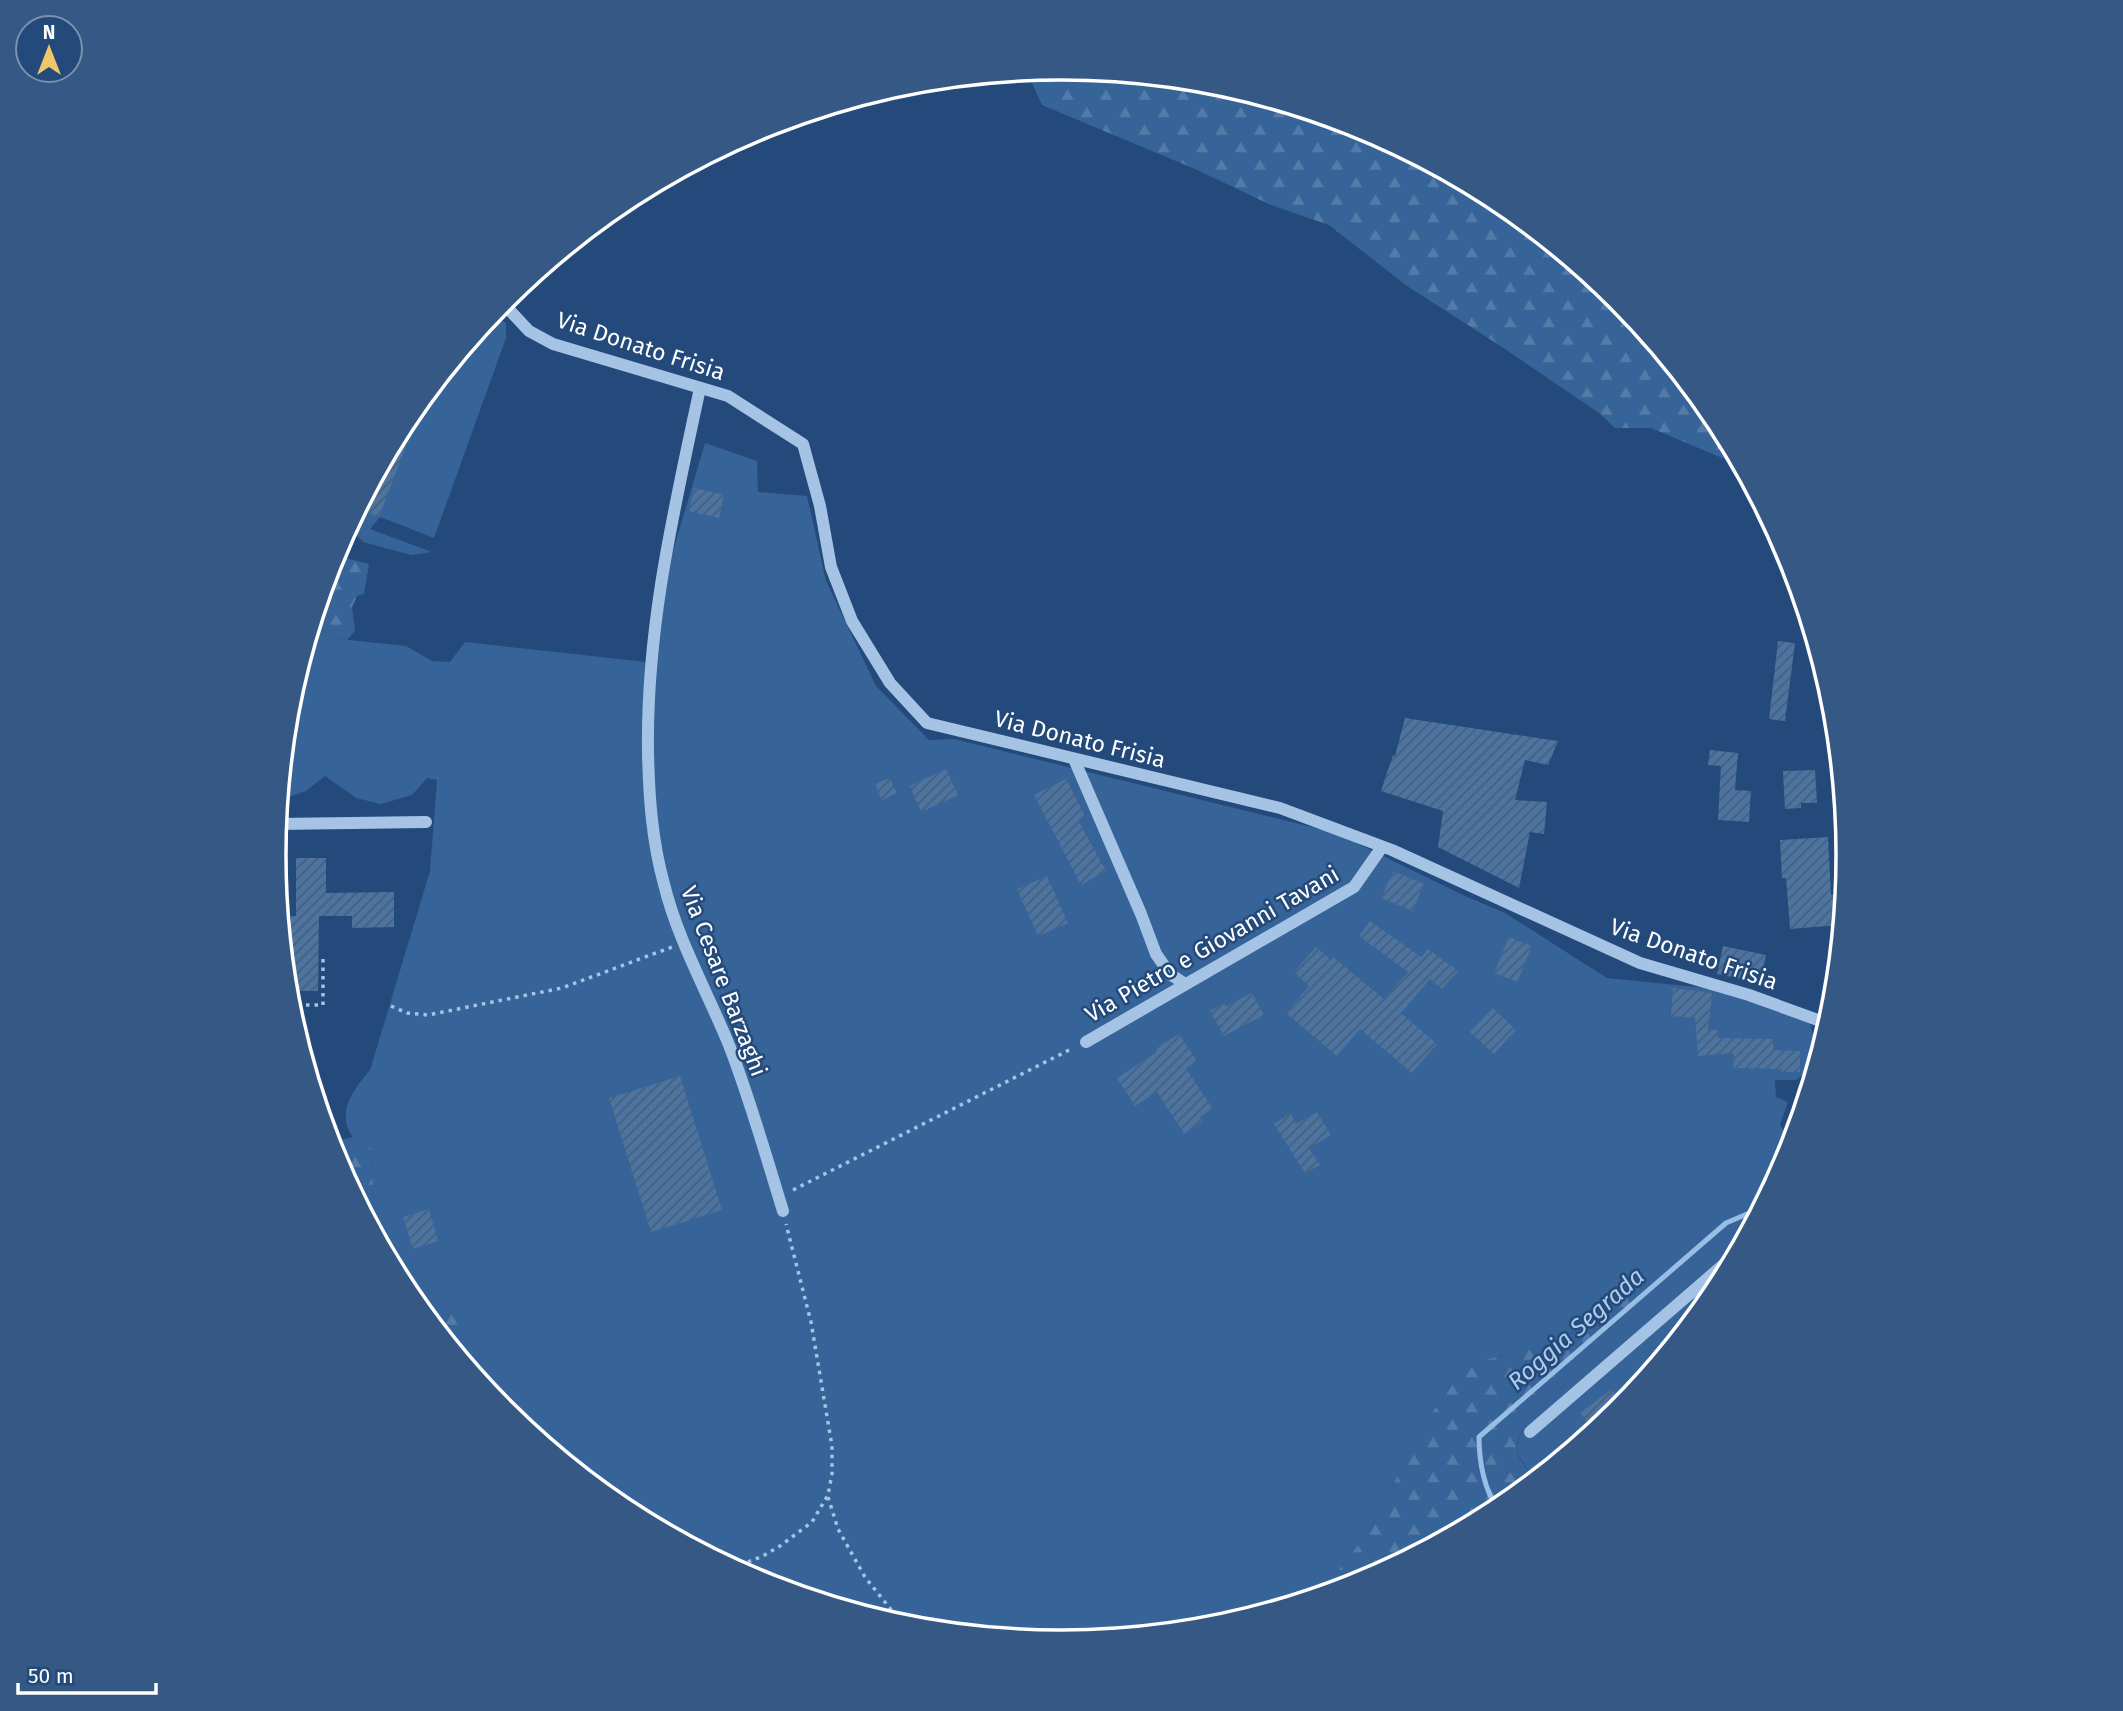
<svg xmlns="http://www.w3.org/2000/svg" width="2123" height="1711" font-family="'Fira Sans',sans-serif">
  <defs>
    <pattern id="forest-firs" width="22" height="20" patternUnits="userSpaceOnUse" patternTransform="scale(1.75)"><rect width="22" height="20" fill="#366398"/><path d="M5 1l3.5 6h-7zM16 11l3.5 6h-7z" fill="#547aa7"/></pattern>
    <pattern id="building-hatch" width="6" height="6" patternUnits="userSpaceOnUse" patternTransform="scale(1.75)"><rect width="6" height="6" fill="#4b74a3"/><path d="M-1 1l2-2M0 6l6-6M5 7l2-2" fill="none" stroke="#4c5e73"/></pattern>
  </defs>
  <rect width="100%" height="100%" fill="#234a7a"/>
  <g fill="#366398">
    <path d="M 496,310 L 498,313 L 496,318 L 506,323 L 506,338 L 434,538 L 380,517 L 370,529 L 432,552 L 411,555 L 363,542 L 353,530 L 348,529 L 407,418 Z"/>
    <path d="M 705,443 L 757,461 L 758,492 L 807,496 L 826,581 L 876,686 L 929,740 L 954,739 L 1336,833 L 1465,896 L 1505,913 L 1607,978 L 1716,989 L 1810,1023 L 1813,1035 L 1805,1073 L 1796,1080 L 1775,1080 L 1776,1097 L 1788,1102 L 1780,1125 L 1790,1139 L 1794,1140 L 1789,1157 L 1716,1293 L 1618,1412 L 1536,1480 C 1516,1453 1509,1451 1529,1420 L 1627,1322 L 1640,1312 L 1585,1322 L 1561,1341 L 1486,1360 L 1461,1370 L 1418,1433 L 1383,1506 L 1365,1537 L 1341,1566 L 1323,1595 L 1215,1628 L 1062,1643 L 908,1628 L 760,1583 L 624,1510 L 505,1412 L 449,1344 L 465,1311 L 428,1318 L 407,1293 L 376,1235 L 370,1137 L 353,1137 C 335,1113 354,1089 370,1070 L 430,871 L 437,780 L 427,778 L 412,795 L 381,804 L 356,798 L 325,776 L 306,791 L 280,800 L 289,702 L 313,624 L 339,639 L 406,646 L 432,661 L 450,662 L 465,642 L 655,663 L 670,561 Z"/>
    <path d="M 321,1114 L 326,1116 L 329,1129 L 340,1134 L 343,1140 L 330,1143 Z"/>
  </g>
  <g fill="url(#forest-firs)">
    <path d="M 1062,68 L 1215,83 L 1363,128 L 1499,201 L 1618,299 L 1711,412 L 1719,437 L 1734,463 L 1651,428 L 1615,428 L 1599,413 L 1499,345 L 1407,286 L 1329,225 L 1271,205 L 1195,169 L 1042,105 L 1027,72 Z"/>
    <path d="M 334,555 L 369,564 L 364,594 L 357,596 L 352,607 L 355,631 L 347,640 L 339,639 L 313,624 Z"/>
    <path d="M 370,1136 L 376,1235 L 377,1237 L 334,1156 L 330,1143 L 353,1137 Z"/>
    <path d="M 1643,1294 L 1645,1300 L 1640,1312 L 1627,1322 L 1529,1420 C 1509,1450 1515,1454 1536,1480 L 1499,1510 L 1362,1583 L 1323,1595 L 1341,1566 L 1365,1537 L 1383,1506 L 1418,1433 L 1461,1370 L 1485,1360 L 1561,1341 L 1607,1306 L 1630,1297 Z"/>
    <path d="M 466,1311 L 449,1344 L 428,1318 Z"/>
    <path d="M 782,1575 L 821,1601 L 762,1583 Z"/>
  </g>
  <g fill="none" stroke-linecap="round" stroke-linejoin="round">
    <path stroke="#99bee6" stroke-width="5" d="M 1499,1510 C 1484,1491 1479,1461 1479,1437 L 1726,1223 L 1761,1208"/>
  </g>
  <g fill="url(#building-hatch)">
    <path d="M 406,421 L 414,425 L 379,517 L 358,509 Z"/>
    <path d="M 694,488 L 724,495 L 719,518 L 689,511 Z"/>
    <path d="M 1778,641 L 1795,643 L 1785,721 L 1769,719 Z"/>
    <path d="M 1405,718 L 1558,741 L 1548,765 L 1525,760 L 1515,800 L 1547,802 L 1544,834 L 1530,832 L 1519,888 L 1438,847 L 1443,811 L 1381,791 L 1393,755 L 1395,756 Z"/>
    <path d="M 1710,750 L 1738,753 L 1735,790 L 1751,791 L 1749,822 L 1718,820 L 1721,766 L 1708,765 Z"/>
    <path d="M 946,769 L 958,795 L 921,812 L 910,786 Z"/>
    <path d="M 1815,770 L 1817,803 L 1801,803 L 1801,808 L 1785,809 L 1783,771 Z"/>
    <path d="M 890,778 L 897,793 L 882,800 L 875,784 Z"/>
    <path d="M 1066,779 L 1085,816 L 1078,820 L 1106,871 L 1081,885 L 1034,795 Z"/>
    <path d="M 1828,837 L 1831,895 L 1837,894 L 1840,925 L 1790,929 L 1786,878 L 1782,878 L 1780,840 Z"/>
    <path d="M 296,858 L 326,858 L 326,893 L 394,892 L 394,927 L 352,928 L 352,916 L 319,916 L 318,991 L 290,991 L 291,916 L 296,916 Z"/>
    <path d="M 1393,871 L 1424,884 L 1413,911 L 1381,898 Z"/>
    <path d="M 1047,876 L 1068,923 L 1038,936 L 1017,889 Z"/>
    <path d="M 1370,921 L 1421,957 L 1428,949 L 1458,971 L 1442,989 L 1430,979 L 1401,1013 L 1437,1044 L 1412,1073 L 1360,1029 L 1337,1056 L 1286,1013 L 1309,986 L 1294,972 L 1316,947 L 1331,960 L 1333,957 L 1384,999 L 1408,972 L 1359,936 Z"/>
    <path d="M 1509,937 L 1532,946 L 1517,982 L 1494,973 Z"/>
    <path d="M 1723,946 L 1766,955 L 1760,983 L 1717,974 Z"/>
    <path d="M 1673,988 L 1712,993 L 1708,1030 L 1717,1030 L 1718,1038 L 1773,1039 L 1773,1050 L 1769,1050 L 1800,1051 L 1800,1072 L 1782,1072 L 1782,1069 L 1733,1068 L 1734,1053 L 1698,1056 L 1695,1018 L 1671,1016 Z"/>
    <path d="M 1252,993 L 1264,1015 L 1224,1036 L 1210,1011 L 1224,1003 L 1226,1006 Z"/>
    <path d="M 1493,1008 L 1516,1030 L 1494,1054 L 1470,1032 Z"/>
    <path d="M 1179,1034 L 1197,1061 L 1186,1068 L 1213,1109 L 1200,1117 L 1203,1121 L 1184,1134 L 1157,1092 L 1135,1106 L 1117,1078 L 1157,1052 L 1155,1049 Z"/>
    <path d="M 680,1076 L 722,1210 L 651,1232 L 609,1098 Z"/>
    <path d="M 1317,1112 L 1331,1135 L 1309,1148 L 1320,1165 L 1305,1173 L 1274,1124 L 1291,1113 L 1296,1124 Z"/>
    <path d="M 429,1209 L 438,1241 L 413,1249 L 403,1217 Z"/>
    <path d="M 1612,1389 L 1624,1405 L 1595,1432 L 1580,1413 Z"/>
  </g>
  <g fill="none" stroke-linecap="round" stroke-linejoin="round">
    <g stroke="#a5c3e5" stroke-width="3.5" stroke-dasharray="3.5 5" stroke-linecap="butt">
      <path d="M 289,1005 L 323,1005 L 323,959"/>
      <path d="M 391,1006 L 407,1013 L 428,1015 L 562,988 L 672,947"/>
      <path d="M 793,1190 L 1073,1048"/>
      <path d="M 828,1497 L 838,1529 L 865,1577 L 904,1626"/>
      <path d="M 732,1568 L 763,1556 L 780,1546 L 812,1522 L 828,1495 L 832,1474 L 832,1446 L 811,1322 L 786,1224"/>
    </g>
    <g stroke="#a5c3e5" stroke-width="12">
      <path d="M 502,302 L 529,331 L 553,344 L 728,396 L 803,444 L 820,506 L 831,567 L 852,621 L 890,683 L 927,723 L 1280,808 L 1392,850 L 1640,963 L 1749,995 L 1829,1024"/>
      <path d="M 700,388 C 674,510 646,627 648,753 C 649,797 652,841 664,884 C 678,941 707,991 729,1045 C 750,1099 766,1156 783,1211"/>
      <path d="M 1074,759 L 1141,914 L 1156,954 L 1170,974 L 1185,984"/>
      <path d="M 277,824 L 426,822"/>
      <path d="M 1086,1042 L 1354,887 L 1382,847"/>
      <path d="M 1530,1432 L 1737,1253"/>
    </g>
  </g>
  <g text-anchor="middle" stroke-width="5" stroke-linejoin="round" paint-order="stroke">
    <g font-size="23" fill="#fff" stroke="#234a7a">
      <text transform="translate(641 346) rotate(18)" y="8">Via Donato Frisia</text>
      <text transform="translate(1080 739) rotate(14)" y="8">Via Donato Frisia</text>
      <text transform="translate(1212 944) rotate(-30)" y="8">Via Pietro e Giovanni Tavani</text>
      <text transform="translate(1694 954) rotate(19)" y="8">Via Donato Frisia</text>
      <text transform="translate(724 981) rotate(69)" y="8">Via Cesare Barzaghi</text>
    </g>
    <g font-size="24" font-style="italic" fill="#b0cced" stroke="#234a7a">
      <text transform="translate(1576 1329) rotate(-41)" y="8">Roggia Segrada</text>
    </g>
  </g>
  <path d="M0 0H2123V1711H0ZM286 855a775 775 0 1 1 1550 0a775 775 0 1 1-1550 0Z" fill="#355885" fill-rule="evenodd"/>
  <path fill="none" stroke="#fff" stroke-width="3.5" d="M286 855a775 775 0 1 1 1550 0a775 775 0 1 1-1550 0Z"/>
  <g transform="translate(49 49)"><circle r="33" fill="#234a7a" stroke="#7b92af" stroke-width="2"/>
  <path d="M0-5L12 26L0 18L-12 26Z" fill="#f0c768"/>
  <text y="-10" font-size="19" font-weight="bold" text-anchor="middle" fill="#ffffff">N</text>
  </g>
  <path d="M18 1683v10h138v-10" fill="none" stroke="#ffffff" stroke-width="3.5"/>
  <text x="28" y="1683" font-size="21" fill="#ffffff" stroke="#234a7a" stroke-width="5" paint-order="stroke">50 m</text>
</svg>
